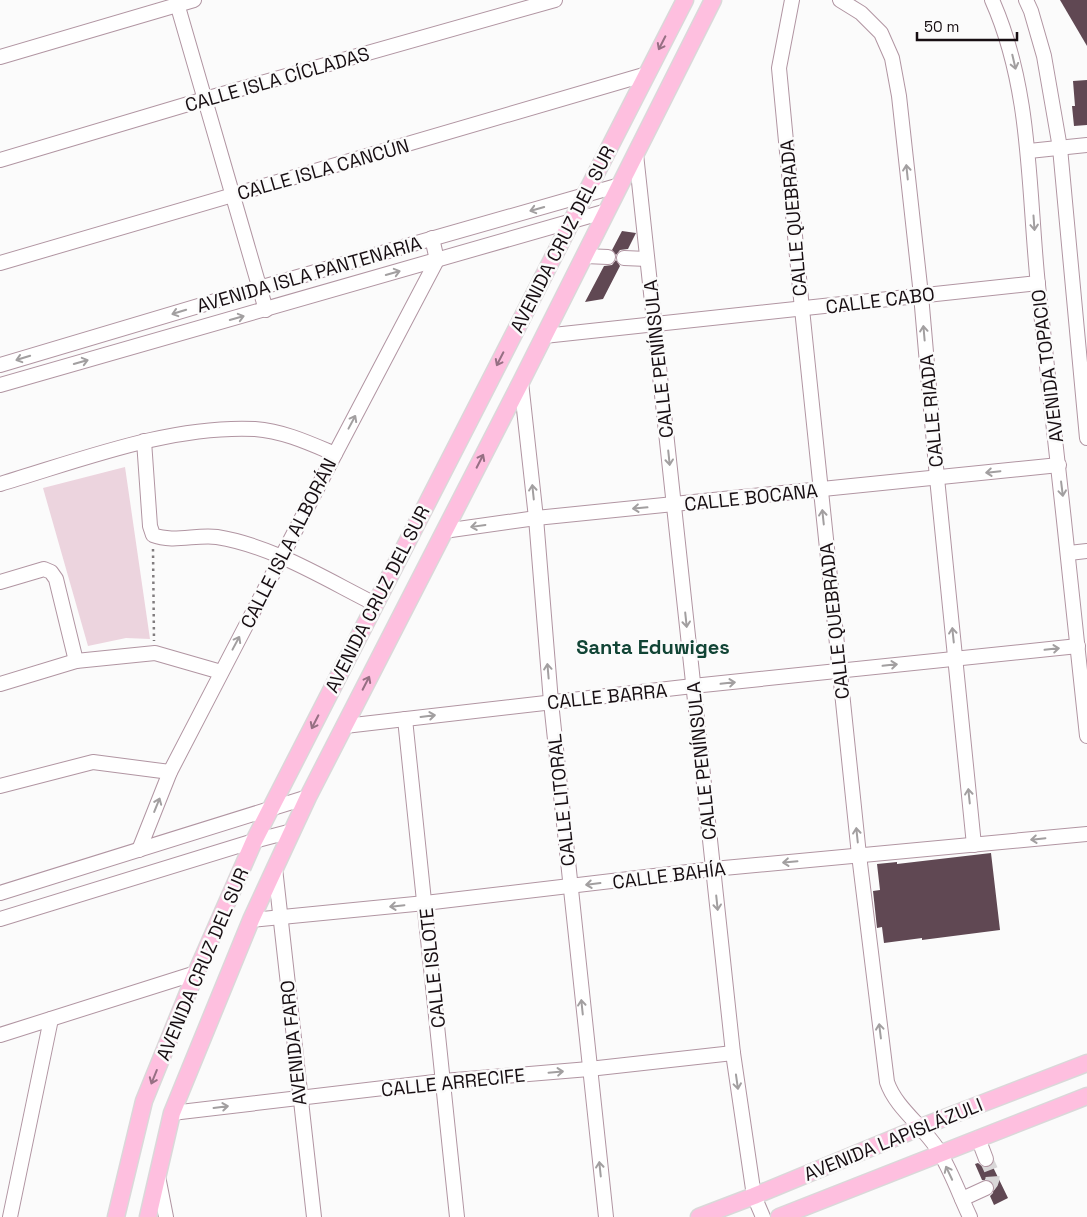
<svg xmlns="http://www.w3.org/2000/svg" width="1087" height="1217" font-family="'Space Grotesk',sans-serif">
  <rect width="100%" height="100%" fill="#fbfbfb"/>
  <path fill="#ecd4de" d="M 125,467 L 150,639 L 126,638 L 88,646 L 43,488 Z"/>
  <g fill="#604853">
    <path d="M 1060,0 L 1087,0 L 1087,46 Z"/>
    <path d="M 1087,80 L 1087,125 L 1074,126 L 1072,106 L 1075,106 L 1073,81 Z"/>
    <path d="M 622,231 L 636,233 L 628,249 L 620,250 L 616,255 L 612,250 Z"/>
    <path d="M 616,260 L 620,266 L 603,299 L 585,302 L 604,266 L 612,265 Z"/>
    <path d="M 991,853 L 1000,930 L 922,940 L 922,938 L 884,943 L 882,927 L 877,928 L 873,891 L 880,890 L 877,864 L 897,862 L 897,864 Z"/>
    <path d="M 978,1163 L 984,1168 L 992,1165 L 1008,1198 L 994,1205 L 990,1196 L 993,1193 L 994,1185 L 991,1181 L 982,1180 L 975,1164 Z"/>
  </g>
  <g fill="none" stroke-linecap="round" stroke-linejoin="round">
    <path stroke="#d9d7d8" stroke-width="14" stroke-dasharray="14 7" stroke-linecap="butt" d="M 986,1188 C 998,1180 991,1170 986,1159"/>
    <g stroke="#b195a2" stroke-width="16">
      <g id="minor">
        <path d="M 176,0 L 266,310"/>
        <path d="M 792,0 L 779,68 L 802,309 L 859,855 L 887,1082 C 896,1109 926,1128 940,1153 C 952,1173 960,1196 970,1217"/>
        <path d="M 840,0 L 861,13 L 881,33 L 892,58 L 899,96 L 921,295 L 937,478 L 974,845"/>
        <path d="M 992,0 C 1032,90 1028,189 1038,285 C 1054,436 1072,585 1087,736"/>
        <path d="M 1026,0 L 1031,11 L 1044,56 L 1060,148 L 1087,438"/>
        <path d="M 0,57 L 194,0"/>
        <path d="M 1029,151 L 1087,145"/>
        <path d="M 636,154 L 733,1053 L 754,1196 L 763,1217"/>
        <path d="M 0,160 L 205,99 L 555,0"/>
        <path d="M 585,256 L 608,257"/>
        <path d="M 624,258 L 647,259"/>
        <path d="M 0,263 L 647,74"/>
        <path d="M 544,336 L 1038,283"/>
        <path d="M 0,365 L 259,288 L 620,185"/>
        <path d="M 521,382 L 536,518 L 551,702 L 606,1217"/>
        <path d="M 0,385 L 607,211"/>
        <path d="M 144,441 L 150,526 L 153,535 C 173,543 197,534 217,537 C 273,546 325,579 375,604"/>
        <path d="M 0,484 C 81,460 170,425 255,429 C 283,431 309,443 335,454"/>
        <path d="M 444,531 L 536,518 L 1059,465"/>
        <path d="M 1069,553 L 1087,551"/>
        <path d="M 0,582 L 44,569 L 51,572 L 56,579 L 76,661"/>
        <path d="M 0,684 L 76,661 L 155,653 L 221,672"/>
        <path d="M 405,719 L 457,1217"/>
        <path d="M 345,726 L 693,686 L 1078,646"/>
        <path d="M 0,786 L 93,762 L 170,772"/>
        <path d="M 139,850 L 170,772 L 335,454 L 437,260 L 432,238"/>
        <path d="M 275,868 L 314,1217"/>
        <path d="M 0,893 L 308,797"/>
        <path d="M 0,919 L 254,841 L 292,831"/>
        <path d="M 251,920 L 425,903 L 713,869 L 1087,834"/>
        <path d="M 0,1035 L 196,973"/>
        <path d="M 172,1113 L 443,1081 L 589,1069 L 733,1053"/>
        <path d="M 978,1138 L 986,1159"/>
        <path d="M 158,1176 L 166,1217"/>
        <path d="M 962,1199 L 986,1188"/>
        <path d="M 10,1217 L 51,1019"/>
      </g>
    </g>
    <g stroke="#dad8d9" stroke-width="19">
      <g id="major">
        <path d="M 116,1217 L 144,1101 L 196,973 L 254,841 L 685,0"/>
        <path d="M 148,1217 L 172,1113 L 251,920 L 275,868 L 308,797 L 521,382 L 713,0"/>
        <path d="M 699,1217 L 754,1196 L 921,1127 L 1087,1063"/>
        <path d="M 779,1217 L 1087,1096"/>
      </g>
    </g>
    <path stroke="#807c7e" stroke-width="2.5" stroke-dasharray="2.5 4" stroke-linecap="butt" d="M 153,549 L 154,641"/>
    <use href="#minor" stroke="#fff" stroke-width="14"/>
    <use href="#major" stroke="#febfdf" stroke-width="16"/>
  </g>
  <defs><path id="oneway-shaft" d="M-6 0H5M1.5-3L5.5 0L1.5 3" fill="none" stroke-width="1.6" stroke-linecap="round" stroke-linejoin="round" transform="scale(1.25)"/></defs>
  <g stroke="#966f83">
    <use href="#oneway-shaft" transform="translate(662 43) rotate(117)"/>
    <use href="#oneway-shaft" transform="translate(500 359) rotate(117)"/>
    <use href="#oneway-shaft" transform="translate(480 461) rotate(-63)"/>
    <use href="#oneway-shaft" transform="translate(366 683) rotate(-63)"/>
    <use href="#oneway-shaft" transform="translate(315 722) rotate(117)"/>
    <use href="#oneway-shaft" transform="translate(154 1077) rotate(112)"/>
  </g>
  <g stroke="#a29fa0">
    <use href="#oneway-shaft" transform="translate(1014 62) rotate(77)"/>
    <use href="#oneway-shaft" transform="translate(907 172) rotate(-96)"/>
    <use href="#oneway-shaft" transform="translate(537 209) rotate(164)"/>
    <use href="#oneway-shaft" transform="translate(1034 223) rotate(86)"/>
    <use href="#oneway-shaft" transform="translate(393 273) rotate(-16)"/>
    <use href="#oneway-shaft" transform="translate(179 312) rotate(163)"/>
    <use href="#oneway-shaft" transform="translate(237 318) rotate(-16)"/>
    <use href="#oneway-shaft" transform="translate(924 333) rotate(-95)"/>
    <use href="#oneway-shaft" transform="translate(23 358) rotate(163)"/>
    <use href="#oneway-shaft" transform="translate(81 362) rotate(-16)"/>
    <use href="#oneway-shaft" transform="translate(352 422) rotate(-62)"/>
    <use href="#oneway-shaft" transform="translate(669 458) rotate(84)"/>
    <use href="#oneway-shaft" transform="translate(993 472) rotate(174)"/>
    <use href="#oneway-shaft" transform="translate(1062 489) rotate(83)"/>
    <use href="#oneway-shaft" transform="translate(533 492) rotate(-96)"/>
    <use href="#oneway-shaft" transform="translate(640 508) rotate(175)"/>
    <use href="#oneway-shaft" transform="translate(823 517) rotate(-96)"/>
    <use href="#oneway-shaft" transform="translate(478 526) rotate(172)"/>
    <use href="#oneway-shaft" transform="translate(686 620) rotate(84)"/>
    <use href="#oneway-shaft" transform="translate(953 635) rotate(-96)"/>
    <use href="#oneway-shaft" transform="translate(236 643) rotate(-62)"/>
    <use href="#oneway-shaft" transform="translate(1052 649) rotate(-6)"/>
    <use href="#oneway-shaft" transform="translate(890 665) rotate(-6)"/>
    <use href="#oneway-shaft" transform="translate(548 671) rotate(-95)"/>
    <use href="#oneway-shaft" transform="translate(728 683) rotate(-6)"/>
    <use href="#oneway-shaft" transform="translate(428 716) rotate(-7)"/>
    <use href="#oneway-shaft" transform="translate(969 796) rotate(-96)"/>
    <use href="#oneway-shaft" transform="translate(157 805) rotate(-68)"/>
    <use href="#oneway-shaft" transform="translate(857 835) rotate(-96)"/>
    <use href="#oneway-shaft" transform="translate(1038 839) rotate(174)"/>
    <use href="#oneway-shaft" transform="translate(790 862) rotate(175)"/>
    <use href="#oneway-shaft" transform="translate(593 884) rotate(173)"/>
    <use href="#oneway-shaft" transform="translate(717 903) rotate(84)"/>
    <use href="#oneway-shaft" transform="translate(397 906) rotate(174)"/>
    <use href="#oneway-shaft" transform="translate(582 1007) rotate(-96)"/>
    <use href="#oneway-shaft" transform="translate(880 1031) rotate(-97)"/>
    <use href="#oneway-shaft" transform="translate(556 1072) rotate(-5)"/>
    <use href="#oneway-shaft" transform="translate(737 1082) rotate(82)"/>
    <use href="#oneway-shaft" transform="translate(221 1107) rotate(-7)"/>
    <use href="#oneway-shaft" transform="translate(600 1169) rotate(-96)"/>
    <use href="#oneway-shaft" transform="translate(949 1173) rotate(-115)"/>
  </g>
  <g text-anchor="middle" stroke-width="5" stroke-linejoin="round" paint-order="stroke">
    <g font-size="19" fill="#170e12" stroke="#fbfbfb">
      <text transform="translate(277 79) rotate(-16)" y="7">CALLE ISLA CÍCLADAS</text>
      <text transform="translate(323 169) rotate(-16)" y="7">CALLE ISLA CANCÚN</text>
      <text transform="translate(793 218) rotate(-95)" y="7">CALLE QUEBRADA</text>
      <text transform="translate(562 239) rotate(-63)" y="7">AVENIDA CRUZ DEL SUR</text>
      <text transform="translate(309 274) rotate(-16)" y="7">AVENIDA ISLA PANTENARIA</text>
      <text transform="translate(880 300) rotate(-7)" y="7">CALLE CABO</text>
      <text transform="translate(658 359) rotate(-96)" y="7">CALLE PENÍNSULA</text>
      <text transform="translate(1047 366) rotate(-97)" y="7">AVENIDA TOPACIO</text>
      <text transform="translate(931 411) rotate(-95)" y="7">CALLE RIADA</text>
      <text transform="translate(751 497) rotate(-6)" y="7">CALLE BOCANA</text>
      <text transform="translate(288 543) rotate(-63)" y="7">CALLE ISLA ALBORÁN</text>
      <text transform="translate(377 599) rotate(-63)" y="7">AVENIDA CRUZ DEL SUR</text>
      <text transform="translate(834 621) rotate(-96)" y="7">CALLE QUEBRADA</text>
      <text transform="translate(607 696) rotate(-6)" y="7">CALLE BARRA</text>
      <text transform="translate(701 761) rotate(-96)" y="7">CALLE PENÍNSULA</text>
      <text transform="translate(561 800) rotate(-96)" y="7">CALLE LITORAL</text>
      <text transform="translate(669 875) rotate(-7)" y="7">CALLE BAHÍA</text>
      <text transform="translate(202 964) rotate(-67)" y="7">AVENIDA CRUZ DEL SUR</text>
      <text transform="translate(432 968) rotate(-96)" y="7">CALLE ISLOTE</text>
      <text transform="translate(293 1043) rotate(-96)" y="7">AVENIDA FARO</text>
      <text transform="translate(453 1082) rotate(-6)" y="7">CALLE ARRECIFE</text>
      <text transform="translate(893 1139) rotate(-22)" y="7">AVENIDA LAPISLÁZULI</text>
    </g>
    <g font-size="20" font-weight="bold" fill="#114435" stroke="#fbfbfb">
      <text x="653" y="654">Santa Eduwiges</text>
    </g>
  </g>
  <path d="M917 32v8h100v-8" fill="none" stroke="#170e12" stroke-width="2.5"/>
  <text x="924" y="32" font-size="15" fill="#170e12" stroke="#fbfbfb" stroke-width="4" paint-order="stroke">50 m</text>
</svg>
